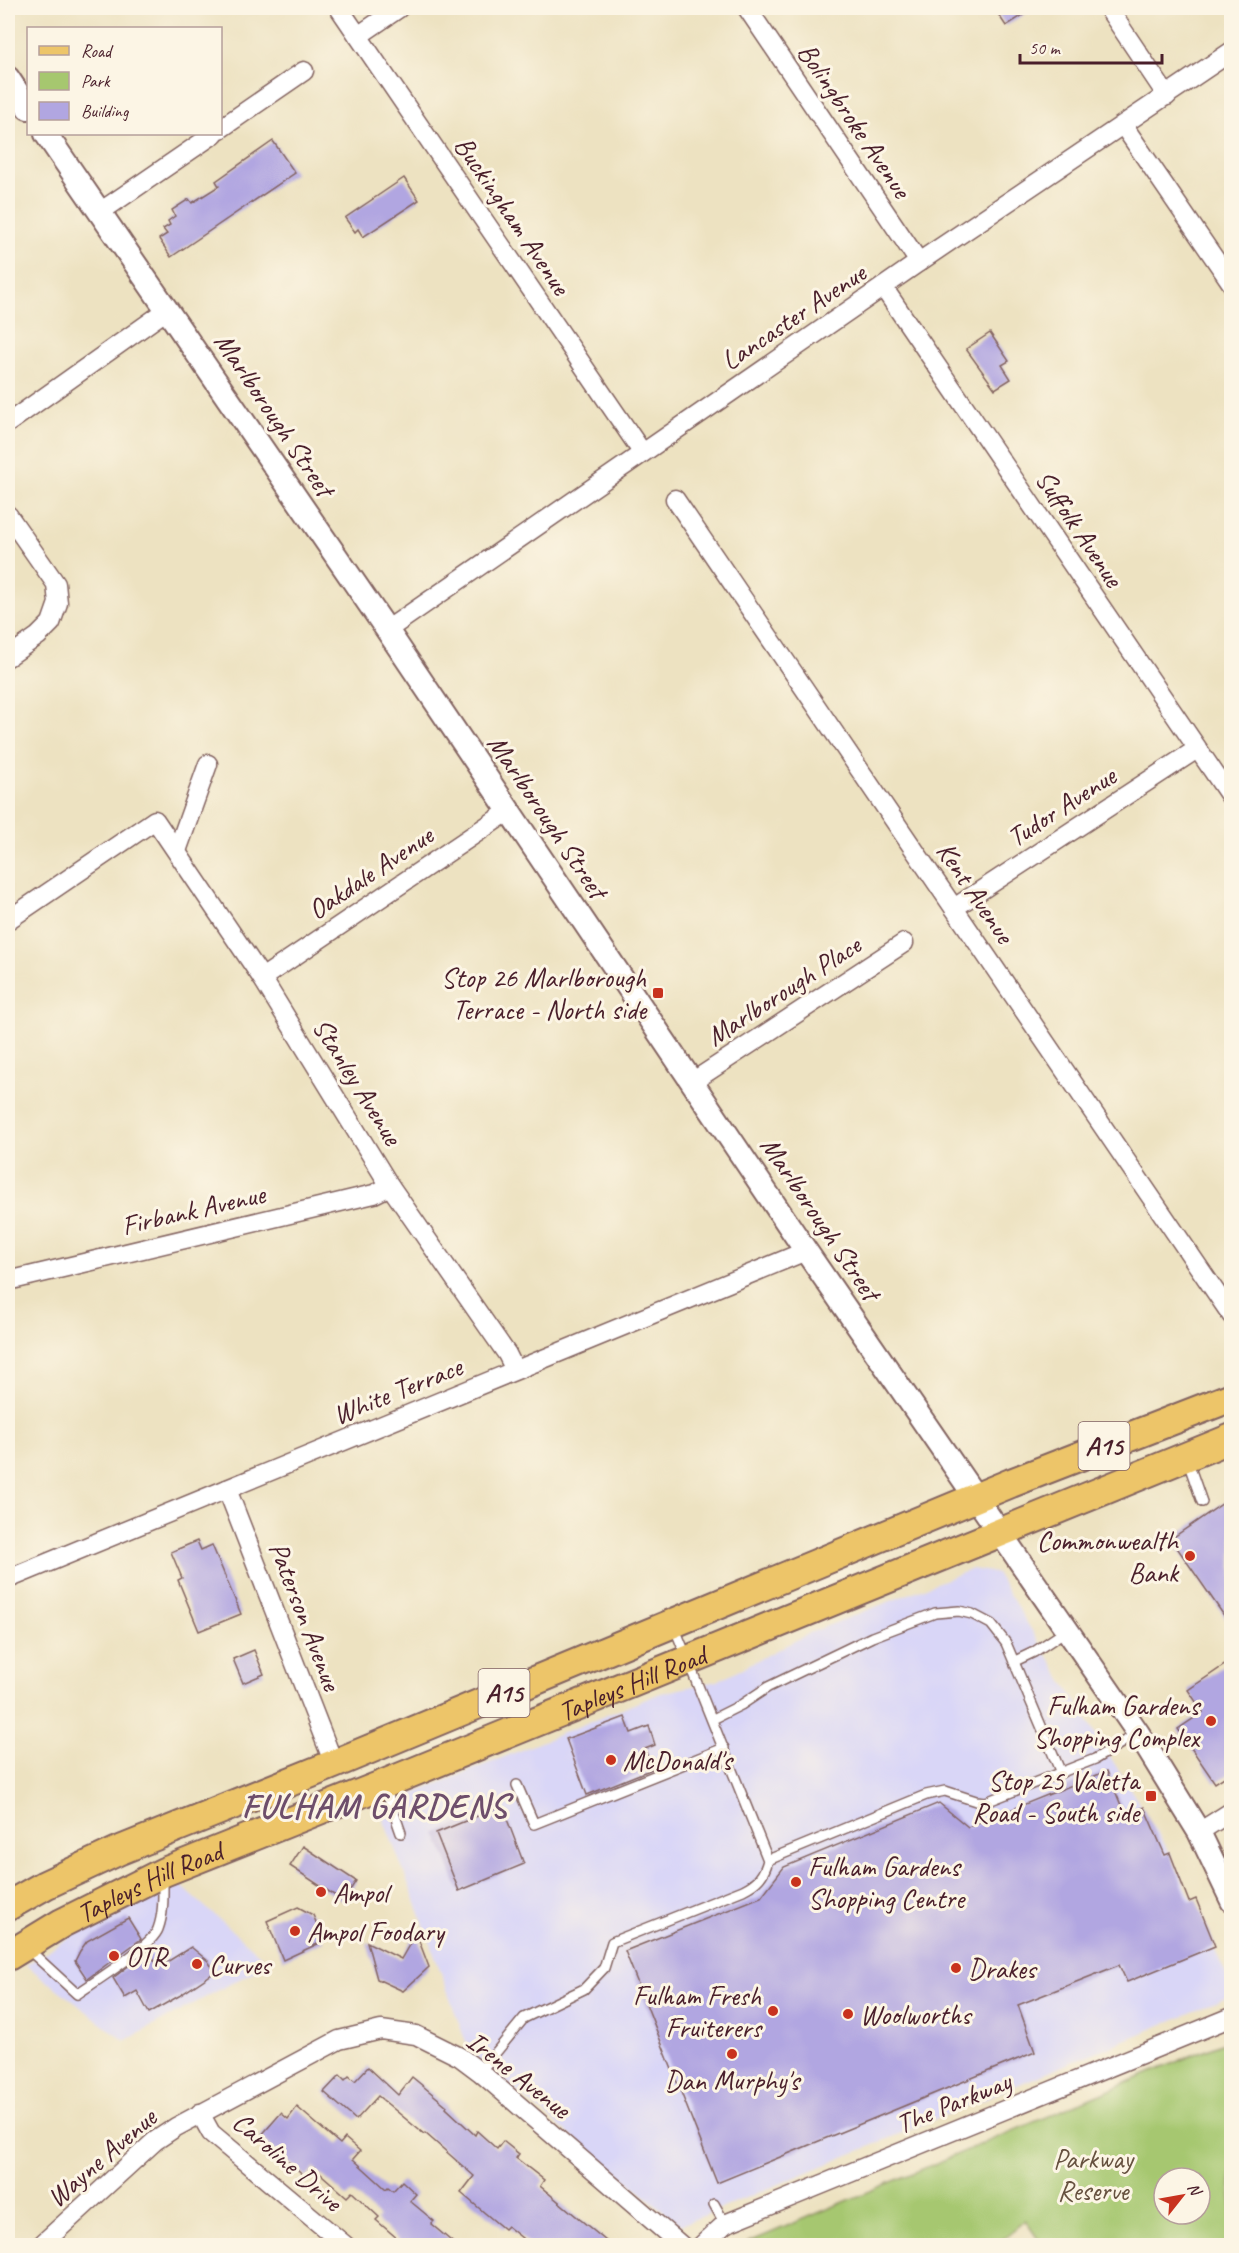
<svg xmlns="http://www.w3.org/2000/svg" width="1239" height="2253" font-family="Caveat,sans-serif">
  <rect width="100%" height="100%" fill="#fcf5e5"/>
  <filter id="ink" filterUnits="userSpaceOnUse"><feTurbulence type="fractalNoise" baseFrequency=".0167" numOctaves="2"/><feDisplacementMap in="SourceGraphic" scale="12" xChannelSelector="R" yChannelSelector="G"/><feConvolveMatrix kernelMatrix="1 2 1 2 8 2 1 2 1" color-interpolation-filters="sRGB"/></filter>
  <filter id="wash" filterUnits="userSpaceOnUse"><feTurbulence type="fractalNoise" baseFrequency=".008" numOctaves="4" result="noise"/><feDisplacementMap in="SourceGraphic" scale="24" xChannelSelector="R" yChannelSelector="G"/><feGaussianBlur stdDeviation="1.35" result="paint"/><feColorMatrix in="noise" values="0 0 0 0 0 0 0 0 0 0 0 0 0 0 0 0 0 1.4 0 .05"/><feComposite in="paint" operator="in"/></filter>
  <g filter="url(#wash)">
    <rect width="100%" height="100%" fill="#ede2c1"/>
    <g fill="#d9d6f7">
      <path d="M 972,1569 L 996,1573 L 1170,1853 L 1231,1985 L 1231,1992 L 1226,1998 L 681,2225 L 470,2054 L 419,1911 L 379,1808 L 661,1693 L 717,1681 L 812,1632 Z"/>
      <path d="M 179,1884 L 269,1963 L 125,2041 L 26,1965 L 102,1916 Z"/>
    </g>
    <path fill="#a6c76f" stroke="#78734d" stroke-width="1.5" fill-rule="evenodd" d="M 1231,2039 L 1231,2245 L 1042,2245 L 1025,2220 L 996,2245 L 747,2245 L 749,2242 ZM 1164,2178 L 1200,2178 L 1200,2214 L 1164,2214 Z"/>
    <g id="blocks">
      <g fill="#b1a6e1">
        <path d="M 994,8 L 1034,8 L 1006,26 Z"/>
        <path d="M 273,141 L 295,173 L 171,257 L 159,239 L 167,234 L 163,229 L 170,225 L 168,221 L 175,216 L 172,210 L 189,199 L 192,203 L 219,186 L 216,181 Z"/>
        <path d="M 404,178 L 419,200 L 363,237 L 358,229 L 355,232 L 345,218 Z"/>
        <path d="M 990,333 L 1009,361 L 1002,365 L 1011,379 L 995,389 L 966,349 Z"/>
        <path d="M 1232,1497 L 1232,1627 L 1171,1539 Z"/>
        <path d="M 197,1541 L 201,1550 L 212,1545 L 241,1614 L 199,1631 L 178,1580 L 182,1578 L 171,1552 Z"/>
        <path d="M 254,1650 L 264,1674 L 243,1683 L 233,1659 Z"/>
        <path d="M 1232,1660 L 1232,1772 L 1215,1783 L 1178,1729 L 1203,1712 L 1188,1690 Z"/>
        <path d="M 625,1717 L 631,1733 L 649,1726 L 655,1745 L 645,1749 L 652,1769 L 587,1795 L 566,1739 Z"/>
        <path d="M 1107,1771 L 1125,1815 L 1144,1807 L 1165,1855 L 1170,1853 L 1189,1902 L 1196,1899 L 1215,1946 L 1127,1982 L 1119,1965 L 1018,2005 L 1035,2052 L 717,2183 L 625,1951 L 761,1897 L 784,1867 L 939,1803 L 968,1827 Z"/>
        <path d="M 502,1806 L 524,1864 L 459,1891 L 436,1833 Z"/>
        <path d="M 303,1846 L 356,1881 L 343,1901 L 290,1866 Z"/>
        <path d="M 298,1907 L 313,1915 L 324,1941 L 283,1960 L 267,1921 Z"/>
        <path d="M 128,1918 L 141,1939 L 87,1979 L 75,1961 L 80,1951 L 87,1941 Z"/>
        <path d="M 416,1933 L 429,1967 L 403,1991 L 377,1979 L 367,1942 L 401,1959 Z"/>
        <path d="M 191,1947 L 208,1961 L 215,1972 L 179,1996 L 149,2013 L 137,1991 L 125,1998 L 113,1978 L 148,1951 L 159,1967 Z"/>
        <path d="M 368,2067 L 398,2095 L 412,2077 L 447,2106 L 446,2108 L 475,2135 L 477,2131 L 497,2149 L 503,2141 L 519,2154 L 516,2158 L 544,2180 L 540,2186 L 612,2246 L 532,2246 L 507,2226 L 504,2229 L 461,2193 L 474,2176 L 425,2133 L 424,2134 L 378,2096 L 356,2120 L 324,2092 L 340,2075 L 345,2080 L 349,2076 L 355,2081 Z"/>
        <path d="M 297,2107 L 340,2144 L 345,2138 L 360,2151 L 353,2159 L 386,2189 L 388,2187 L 393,2191 L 402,2181 L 416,2194 L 410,2201 L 434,2221 L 431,2224 L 457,2246 L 406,2246 L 376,2220 L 379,2217 L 352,2192 L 347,2197 L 314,2168 L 306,2177 L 260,2137 L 281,2113 L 288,2119 Z"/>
      </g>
    </g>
  </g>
  <g filter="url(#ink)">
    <use href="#blocks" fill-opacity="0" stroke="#836360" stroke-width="1.5"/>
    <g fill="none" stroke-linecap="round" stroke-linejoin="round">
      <g stroke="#836360" stroke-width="12">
        <g id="service">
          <path d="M 1187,1459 L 1202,1502"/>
          <path d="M 1015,1661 L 1034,1652 L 1067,1630"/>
          <path d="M 713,1719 L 741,1705 L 768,1687 L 872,1637 L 935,1613 L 959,1611 L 972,1614 L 991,1624 L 1006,1643 L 1061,1773"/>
          <path d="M 517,1785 L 534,1824 L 724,1748"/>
          <path d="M 385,1787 L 401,1833"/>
          <path d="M 768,1860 L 926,1795 L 945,1791 L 976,1801 L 986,1802 L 1095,1759 L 1138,1733"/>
          <path d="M 28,1949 L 77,1994 C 94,1982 152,1946 158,1929 C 164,1913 163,1894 163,1877"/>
          <path d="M 480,2072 L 524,2018 L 584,1989 L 604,1968 L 612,1942 L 743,1890 C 757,1883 764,1876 768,1860 L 674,1626"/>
          <path d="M 714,2204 L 725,2224"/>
        </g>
      </g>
      <g stroke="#836360" stroke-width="21">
        <g id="minor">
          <path d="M 339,8 L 642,452"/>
          <path d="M 747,8 L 919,262"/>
          <path d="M 1108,8 L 1167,96"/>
          <path d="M 358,36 L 399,8"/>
          <path d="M 1123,125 L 1232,284"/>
          <path d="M 220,129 L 304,71"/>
          <path d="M 100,212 L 214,134"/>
          <path d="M 883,287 L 1232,799"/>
          <path d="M 8,423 L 167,310"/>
          <path d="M 675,499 L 1232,1316"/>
          <path d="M 8,515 L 56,584 L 58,603 L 51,623 L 38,636 L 8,657"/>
          <path d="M 387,630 L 919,262 L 1232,51"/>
          <path d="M 177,851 L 208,764"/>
          <path d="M 954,908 L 1197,749"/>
          <path d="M 8,920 L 155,820 L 262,978 L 390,1186 L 507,1354 L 515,1370"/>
          <path d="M 262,978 L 509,811"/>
          <path d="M 692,1082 L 904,943"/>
          <path d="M 8,1281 L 374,1194 L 390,1186"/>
          <path d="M 227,1489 L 334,1764"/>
          <path d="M 8,1579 L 806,1251"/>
          <path d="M 1199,1832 L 1232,1811"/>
          <path d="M 200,2113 L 211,2133 L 346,2246"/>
          <path d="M 40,2246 L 155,2141 L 176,2127 L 339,2040 L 381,2030 L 416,2035 L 460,2057 L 480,2072 L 682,2246"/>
          <path d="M 701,2246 L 725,2224 L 1232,2017"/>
        </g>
      </g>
      <g stroke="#836360" stroke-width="26">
        <g id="tertiary">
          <path d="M 8,78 L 28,108"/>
          <path d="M 46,134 L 387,630 L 806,1251 L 1138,1733 L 1199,1832 L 1232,1901"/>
        </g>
      </g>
      <g stroke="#836360" stroke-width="32">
        <g id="primary">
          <path d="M 8,1906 L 45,1885 L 118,1851 L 334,1764 L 1011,1483 L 1232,1397"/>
          <path id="s1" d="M 8,1956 L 62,1923 L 164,1872 L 384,1784 L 1232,1438"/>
        </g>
      </g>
      <use href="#service" stroke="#fff" stroke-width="9"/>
      <use href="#minor" stroke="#fff" stroke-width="18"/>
      <use href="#tertiary" stroke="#fff" stroke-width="22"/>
      <use href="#primary" stroke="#edc569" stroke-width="28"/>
    </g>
  </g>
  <g fill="#c8321e" stroke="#fcf5e5" stroke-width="2">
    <rect x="652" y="987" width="12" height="12" rx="3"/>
    <circle cx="1190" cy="1556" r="6"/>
    <circle cx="1211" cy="1721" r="6"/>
    <circle cx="611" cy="1760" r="6"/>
    <rect x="1145" y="1790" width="12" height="12" rx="3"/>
    <circle cx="796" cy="1882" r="6"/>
    <circle cx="321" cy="1892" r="6"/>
    <circle cx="295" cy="1931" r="6"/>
    <circle cx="114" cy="1956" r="6"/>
    <circle cx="197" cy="1964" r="6"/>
    <circle cx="956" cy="1968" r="6"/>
    <circle cx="773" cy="2011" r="6"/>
    <circle cx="848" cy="2014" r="6"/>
    <circle cx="732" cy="2054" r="6"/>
  </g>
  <g text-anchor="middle" stroke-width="6" stroke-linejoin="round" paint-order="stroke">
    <g fill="#fcf5e5" stroke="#7f5f63" stroke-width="1.5">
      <rect x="1078.5" y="1422" width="51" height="48" rx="4.5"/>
      <rect x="478.5" y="1669" width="51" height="48" rx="4.5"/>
    </g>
    <g font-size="27" font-weight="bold" fill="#4a1f2b">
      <text x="1104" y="1455">A15</text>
      <text x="504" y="1702">A15</text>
    </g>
    <g font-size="28" fill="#4a1f2b" stroke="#fcf5e5">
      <text transform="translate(855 120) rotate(56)" y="10">Bolingbroke Avenue</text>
      <text transform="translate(513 215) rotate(56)" y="10">Buckingham Avenue</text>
      <text transform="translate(793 316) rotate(-34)" y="10">Lancaster Avenue</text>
      <text transform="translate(275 414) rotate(56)" y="10">Marlborough Street</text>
      <text transform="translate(1080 528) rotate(56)" y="10">Suffolk Avenue</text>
      <text transform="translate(1061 806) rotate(-33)" y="10">Tudor Avenue</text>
      <text transform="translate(548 816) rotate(56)" y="10">Marlborough Street</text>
      <text transform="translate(370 872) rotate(-34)" y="10">Oakdale Avenue</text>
      <text transform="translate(976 892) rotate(56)" y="10">Kent Avenue</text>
      <text transform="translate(783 990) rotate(-33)" y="10">Marlborough Place</text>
      <text transform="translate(358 1081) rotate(58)" y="10">Stanley Avenue</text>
      <text transform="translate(193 1209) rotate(-13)" y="10">Firbank Avenue</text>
      <text transform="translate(821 1218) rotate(56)" y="10">Marlborough Street</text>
      <text transform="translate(397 1390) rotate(-22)" y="10">White Terrace</text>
      <text transform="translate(306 1616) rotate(69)" y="10">Paterson Avenue</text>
      <text dy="10" stroke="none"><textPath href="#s1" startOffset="682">Tapleys Hill Road</textPath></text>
      <text dy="10" stroke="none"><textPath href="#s1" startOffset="160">Tapleys Hill Road</textPath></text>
      <text transform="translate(519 2074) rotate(38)" y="10">Irene Avenue</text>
      <text transform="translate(953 2102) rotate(-22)" y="10">The Parkway</text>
      <text transform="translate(101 2157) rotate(-41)" y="10">Wayne Avenue</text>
      <text transform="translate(288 2161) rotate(41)" y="10">Caroline Drive</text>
    </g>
    <g font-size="28" fill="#4a1f2b" stroke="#fcf5e5" text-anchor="start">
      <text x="646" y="987" text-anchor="end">Stop 26 Marlborough<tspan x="646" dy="32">Terrace - North side</tspan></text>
      <text x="1178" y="1550" text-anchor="end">Commonwealth<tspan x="1178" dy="32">Bank</tspan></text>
      <text x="1199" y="1715" text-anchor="end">Fulham Gardens<tspan x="1199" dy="32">Shopping Complex</tspan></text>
      <text x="623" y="1770">McDonald's</text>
      <text x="1139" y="1790" text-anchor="end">Stop 25 Valetta<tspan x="1139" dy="32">Road - South side</tspan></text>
      <text x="808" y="1876">Fulham Gardens<tspan x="808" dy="32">Shopping Centre</tspan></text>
      <text x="333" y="1902">Ampol</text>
      <text x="307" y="1941">Ampol Foodary</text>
      <text x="126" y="1966">OTR</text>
      <text x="209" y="1974">Curves</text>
      <text x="968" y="1978">Drakes</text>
      <text x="761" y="2005" text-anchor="end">Fulham Fresh<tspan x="761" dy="32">Fruiterers</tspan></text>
      <text x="860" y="2024">Woolworths</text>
      <text x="732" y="2090" text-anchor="middle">Dan Murphy's</text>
    </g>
    <g font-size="28" fill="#66513f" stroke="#fcf5e5">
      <text x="1093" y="2168">Parkway<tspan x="1093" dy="32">Reserve</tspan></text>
    </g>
    <g font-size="34" font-weight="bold" letter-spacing="1.5" fill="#6e4e6b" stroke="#fcf5e5">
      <text x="375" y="1817">FULHAM GARDENS</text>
    </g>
  </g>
  <rect width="1239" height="2253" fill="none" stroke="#fcf5e5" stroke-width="30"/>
  <rect x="27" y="27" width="195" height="108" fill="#fcf5e5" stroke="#b59f9b" stroke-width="1.5"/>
  <rect x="39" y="46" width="30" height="9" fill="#edc569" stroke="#b59f9b" stroke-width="1.5"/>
  <text x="81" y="57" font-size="18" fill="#4a1f2b">Road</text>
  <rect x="39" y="72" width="30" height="18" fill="#a6c76f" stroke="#b59f9b" stroke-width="1.5"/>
  <text x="81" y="87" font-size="18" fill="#4a1f2b">Park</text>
  <rect x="39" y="102" width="30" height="18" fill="#b1a6e1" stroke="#b59f9b" stroke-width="1.5"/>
  <text x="81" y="117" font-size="18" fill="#4a1f2b">Building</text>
  <g transform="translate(1182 2196) rotate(59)"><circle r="28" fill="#fcf5e5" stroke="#b59f9b" stroke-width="1.5"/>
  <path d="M0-4.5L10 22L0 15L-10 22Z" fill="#c8321e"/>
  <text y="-9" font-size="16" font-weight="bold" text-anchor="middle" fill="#4a1f2b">N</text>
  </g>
  <path d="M1020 54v9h142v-9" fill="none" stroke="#4a1f2b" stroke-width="3"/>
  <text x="1029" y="54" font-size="18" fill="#4a1f2b" stroke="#fcf5e5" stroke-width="4.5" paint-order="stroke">50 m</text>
</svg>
